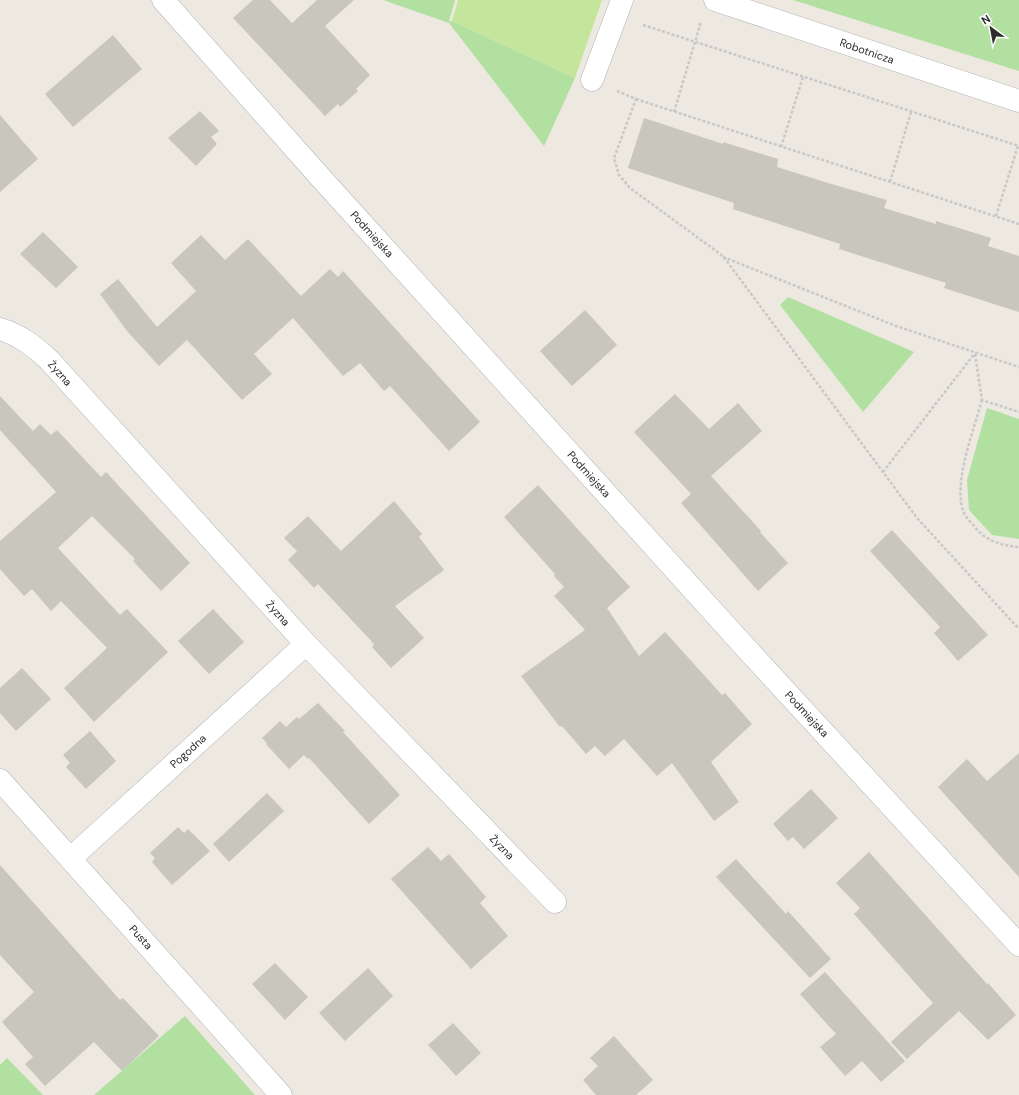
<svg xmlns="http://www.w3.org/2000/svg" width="1019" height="1095" font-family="'DM Sans',sans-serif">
  <rect width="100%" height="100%" fill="#ede8e0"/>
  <g fill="#b2e0a0">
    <path d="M 383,0 L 455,0 L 449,22 L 452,21 L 575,78 L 544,146 L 449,23 Z"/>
    <path d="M 793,0 L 1019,0 L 1019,71 Z"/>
    <path d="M 788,297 L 914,352 L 863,412 L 780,305 Z"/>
    <path d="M 987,408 L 1019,419 L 1019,539 L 992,535 L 969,510 L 967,480 Z"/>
    <path d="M 185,1016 L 255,1095 L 94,1095 Z"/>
    <path d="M 7,1058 L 43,1095 L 0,1095 L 0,1065 Z"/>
  </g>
  <path fill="#c3e69c" d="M 458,0 L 602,0 L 575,78 L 452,21 Z"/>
  <g fill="#c9c6be">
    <path d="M 253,0 L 270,0 L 292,23 L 317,0 L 354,0 L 325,26 L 370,75 L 356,89 L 358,91 L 340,107 L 338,104 L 325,116 L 233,18 Z"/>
    <path d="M 113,35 L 142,69 L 73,127 L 45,94 Z"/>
    <path d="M 200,111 L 219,131 L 211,137 L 217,144 L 196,166 L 168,138 Z"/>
    <path d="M 0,115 L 38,159 L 0,192 Z"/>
    <path d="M 644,118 L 723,144 L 723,142 L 778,159 L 777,167 L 828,183 L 887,200 L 884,208 L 936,224 L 936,221 L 991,238 L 988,246 L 1019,256 L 1019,312 L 944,288 L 946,283 L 839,249 L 840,244 L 733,209 L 734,203 L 628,168 Z"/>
    <path d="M 43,232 L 78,267 L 56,288 L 20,254 Z"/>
    <path d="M 201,235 L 225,260 L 248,239 L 301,296 L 330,269 L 338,277 L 343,271 L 480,422 L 449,451 L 390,386 L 384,391 L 360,363 L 343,376 L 293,318 L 254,354 L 272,374 L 242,400 L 187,340 L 159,366 L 127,331 L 100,294 L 118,279 L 157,327 L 196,291 L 171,263 Z"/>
    <path d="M 585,310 L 617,345 L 572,386 L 540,351 Z"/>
    <path d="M 675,394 L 709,429 L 738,403 L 762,431 L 711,476 L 761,531 L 760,532 L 788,563 L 758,591 L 681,503 L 691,494 L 634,432 Z"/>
    <path d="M 0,396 L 33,431 L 40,424 L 51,435 L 57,430 L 101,477 L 106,472 L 190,563 L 161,591 L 133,561 L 135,559 L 92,516 L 58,548 L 120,615 L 127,609 L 168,652 L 94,722 L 64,688 L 107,648 L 61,601 L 51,611 L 32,589 L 24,596 L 0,569 L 0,541 L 56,492 L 0,430 Z"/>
    <path d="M 538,485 L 630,587 L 607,608 L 639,656 L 665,632 L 722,695 L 725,693 L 752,724 L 711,762 L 739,802 L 714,821 L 672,763 L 657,776 L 624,739 L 605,756 L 595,746 L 586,754 L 562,726 L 560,727 L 521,676 L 585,630 L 554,596 L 564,587 L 554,576 L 555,574 L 504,517 Z"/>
    <path d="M 394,501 L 422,534 L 419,537 L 444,570 L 395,606 L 424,638 L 391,668 L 372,647 L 374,644 L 318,584 L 314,588 L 288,560 L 297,551 L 284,538 L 308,516 L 341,551 Z"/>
    <path d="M 892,530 L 988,635 L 958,661 L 934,633 L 940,627 L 870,551 Z"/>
    <path d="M 213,609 L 244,642 L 209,674 L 178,641 Z"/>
    <path d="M 22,668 L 51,699 L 16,731 L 0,713 L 0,688 Z"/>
    <path d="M 318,703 L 345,731 L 343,732 L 400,795 L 369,824 L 309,758 L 308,759 L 304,755 L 289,769 L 266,744 L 267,743 L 262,738 L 280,721 L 286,727 L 297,717 L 299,719 Z"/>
    <path d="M 90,731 L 116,761 L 86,789 L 66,767 L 70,763 L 63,755 Z"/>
    <path d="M 1019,753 L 1019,877 L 938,787 L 967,759 L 987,781 Z"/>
    <path d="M 811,789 L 838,818 L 804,849 L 793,837 L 788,841 L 773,824 Z"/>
    <path d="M 267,793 L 284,811 L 229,862 L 213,844 Z"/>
    <path d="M 178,827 L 184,833 L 188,829 L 210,851 L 172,885 L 152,862 L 155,858 L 150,853 Z"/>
    <path d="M 428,847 L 441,861 L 449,854 L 486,897 L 480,903 L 508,936 L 471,969 L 391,879 Z"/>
    <path d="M 869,852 L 987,984 L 988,983 L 1016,1015 L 988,1040 L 959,1011 L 907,1059 L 891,1042 L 933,1003 L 854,914 L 860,908 L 836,883 Z"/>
    <path d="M 736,859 L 786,914 L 788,911 L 831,959 L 810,978 L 716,877 Z"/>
    <path d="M 0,865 L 120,1000 L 123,998 L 159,1036 L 122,1071 L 94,1042 L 45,1086 L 25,1064 L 33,1057 L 2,1022 L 34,992 L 0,955 Z"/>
    <path d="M 275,963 L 308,997 L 285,1020 L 252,984 Z"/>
    <path d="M 368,968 L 393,996 L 345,1041 L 319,1013 Z"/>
    <path d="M 825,972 L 905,1061 L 881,1082 L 862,1061 L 845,1076 L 820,1047 L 836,1034 L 800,994 Z"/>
    <path d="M 453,1023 L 481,1053 L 456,1076 L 428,1045 Z"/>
    <path d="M 614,1036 L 653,1080 L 636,1095 L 596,1095 L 583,1080 L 598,1066 L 590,1058 Z"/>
  </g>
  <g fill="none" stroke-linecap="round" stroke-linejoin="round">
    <g stroke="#b3b5bf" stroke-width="23">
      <g id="minor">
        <path d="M 163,0 L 321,178 L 745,647 L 1019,945"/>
        <path d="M 715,0 L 1019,101"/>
        <path d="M 592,80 L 622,0"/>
        <path d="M 0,329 C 20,335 34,346 49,360 L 306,644 L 555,902"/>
        <path d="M 0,780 L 281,1095"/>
        <path d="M 71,858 L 306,644"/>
      </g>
    </g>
    <g stroke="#c8c8c8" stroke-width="2.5" stroke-dasharray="3 2" stroke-linecap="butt">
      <path d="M 643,25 L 1019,146"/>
      <path d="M 617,91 L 636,99 L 614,158 L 619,175 L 630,188 L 723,256 L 917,518 L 1019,629"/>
      <path d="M 636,99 L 1019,224"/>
      <path d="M 674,112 L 701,22"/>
      <path d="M 781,147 L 803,77"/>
      <path d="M 890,182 L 911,112"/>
      <path d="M 996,216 L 1018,146"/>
      <path d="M 723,257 L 896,326 L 1019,367"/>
      <path d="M 975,354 L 982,400 L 1019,412"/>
      <path d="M 982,400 C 974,429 952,485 964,513 C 966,518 971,522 974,526 C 984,540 1002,546 1019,547"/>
      <path d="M 883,472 L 975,353"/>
    </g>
    <use href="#minor" stroke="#fff" stroke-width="22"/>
  </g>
  <g text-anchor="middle" stroke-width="3.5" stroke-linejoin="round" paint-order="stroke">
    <g font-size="11" fill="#2c2c2c" stroke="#fff">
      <text transform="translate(867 51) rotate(19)" y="4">Robotnicza</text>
      <text transform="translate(372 234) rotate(48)" y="4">Podmiejska</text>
      <text transform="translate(60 373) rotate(48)" y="4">Żyzna</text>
      <text transform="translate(589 474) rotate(48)" y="4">Podmiejska</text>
      <text transform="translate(278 613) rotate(48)" y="4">Żyzna</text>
      <text transform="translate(807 714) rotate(47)" y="4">Podmiejska</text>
      <text transform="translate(188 751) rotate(-42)" y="4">Pogodna</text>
      <text transform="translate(502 847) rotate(46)" y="4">Żyzna</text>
      <text transform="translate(141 937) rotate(48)" y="4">Pusta</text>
    </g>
  </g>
  <g transform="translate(991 28) rotate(328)" stroke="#ffffff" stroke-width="3" paint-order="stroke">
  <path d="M0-3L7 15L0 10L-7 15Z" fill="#2c2c2c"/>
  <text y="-6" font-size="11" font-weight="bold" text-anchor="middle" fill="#2c2c2c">N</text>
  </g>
</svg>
